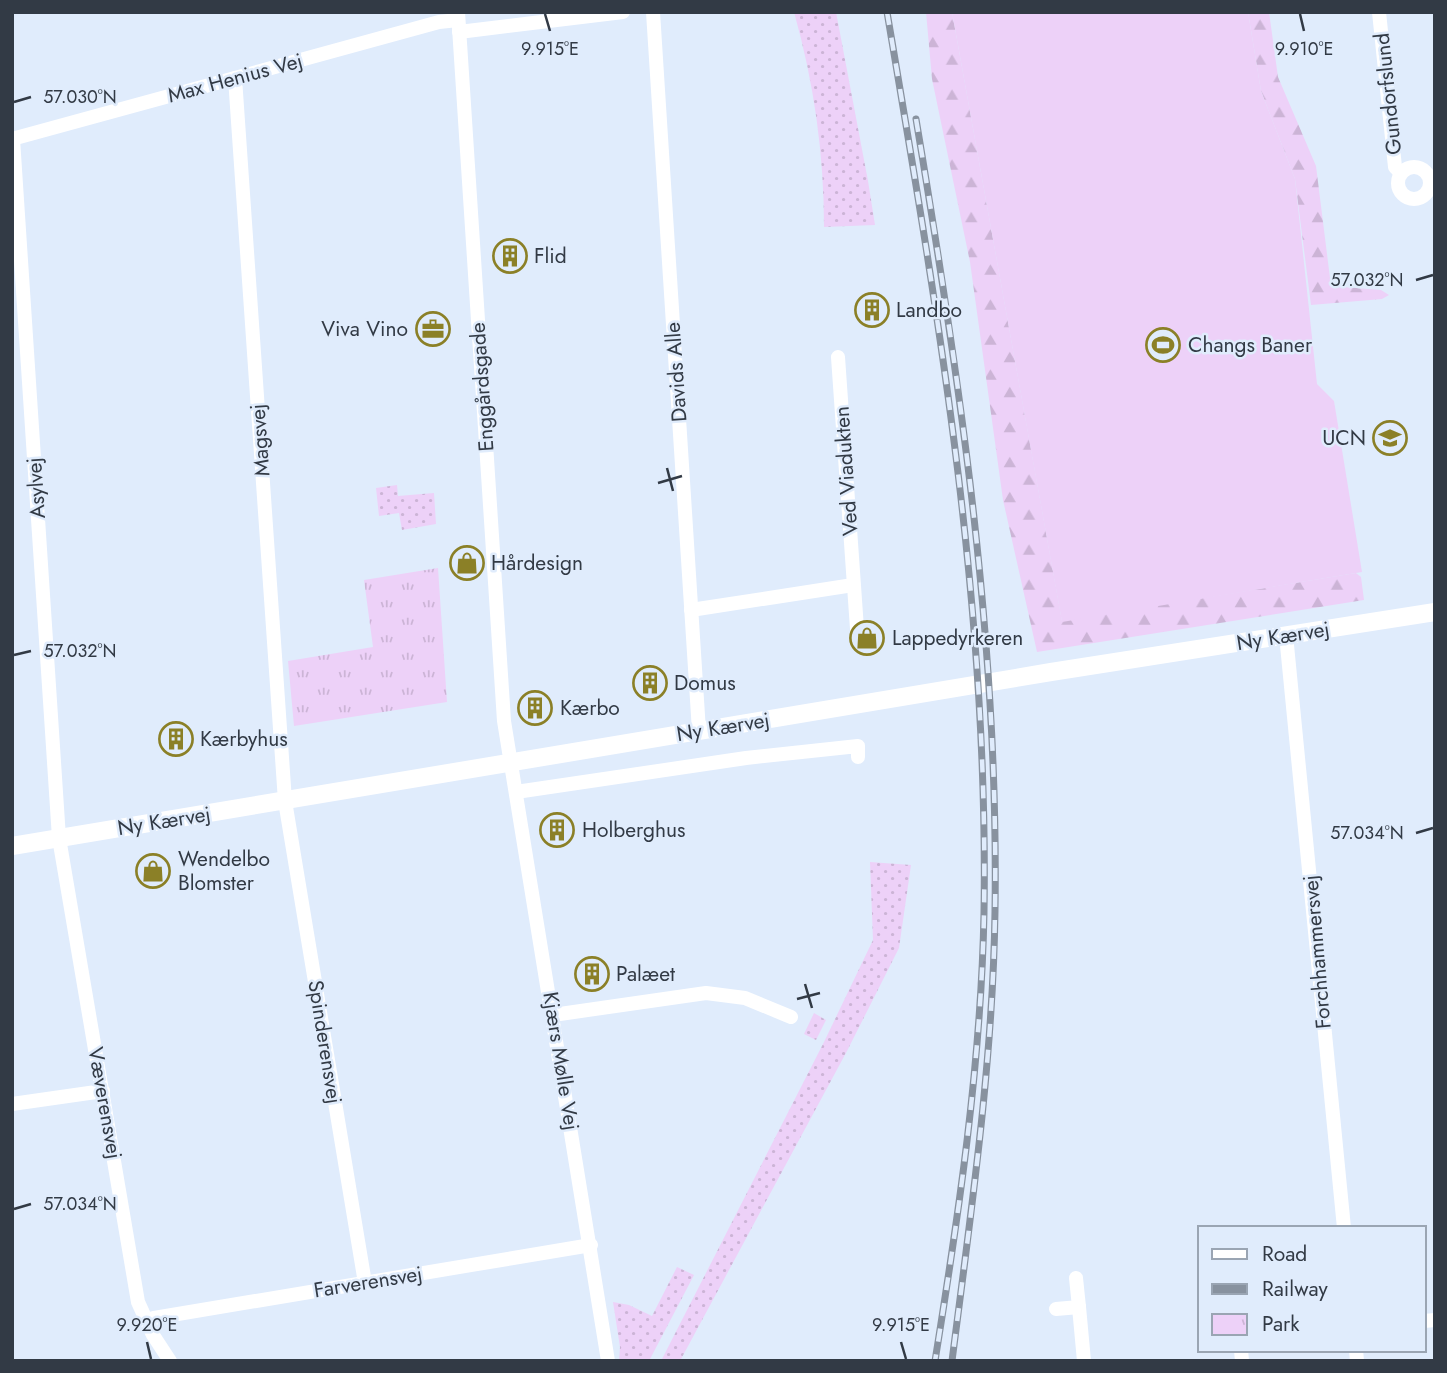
<svg xmlns="http://www.w3.org/2000/svg" width="1447" height="1373" font-family="Jost,sans-serif">
  <defs>
    <pattern id="grass-dots" width="8" height="8" patternUnits="userSpaceOnUse" patternTransform="scale(1.75)"><rect width="8" height="8" fill="#edd1f8"/><path d="M2 2h.1M6 6h.1" fill="none" stroke="#ccb4d6" stroke-width="1.8" stroke-linecap="round"/></pattern>
    <pattern id="forest-firs" width="22" height="20" patternUnits="userSpaceOnUse" patternTransform="scale(1.75)"><rect width="22" height="20" fill="#edd1f8"/><path d="M5 1l3.5 6h-7zM16 11l3.5 6h-7z" fill="#ccb4d6"/></pattern>
    <pattern id="park-tufts" width="24" height="20" patternUnits="userSpaceOnUse" patternTransform="scale(1.75)"><rect width="24" height="20" fill="#edd1f8"/><path d="M3 7l-1-3M5 7V3M7 7l1-3M15 17l-1-3M17 17v-4M19 17l1-3" fill="none" stroke="#ccb4d6"/></pattern>
  </defs>
  <rect width="100%" height="100%" fill="#e0ecfc"/>
  <g fill="url(#grass-dots)">
    <path d="M 794,12 L 836,12 L 868,181 L 875,225 L 824,227 C 824,154 814,83 794,12 Z"/>
    <path d="M 397,485 L 398,496 L 434,493 L 436,524 L 402,530 L 399,513 L 379,516 L 376,488 Z"/>
    <path d="M 870,862 L 911,865 L 899,948 L 847,1051 L 680,1361 L 661,1361 L 824,1042 L 873,940 Z"/>
    <path d="M 814,1013 L 826,1020 L 816,1040 L 804,1034 Z"/>
    <path d="M 677,1267 L 694,1275 L 649,1361 L 619,1361 L 620,1347 L 613,1302 L 629,1305 L 652,1316 Z"/>
  </g>
  <g fill="url(#forest-firs)">
    <path d="M 926,12 L 952,12 L 1062,621 L 1356,573 L 1361,577 L 1364,600 L 1037,652 L 1003,500 L 970,262 L 932,79 Z"/>
    <path d="M 1248,12 L 1269,12 L 1278,77 L 1316,166 L 1331,286 L 1381,290 L 1389,295 L 1382,299 L 1311,305 L 1295,179 L 1261,91 Z"/>
  </g>
  <path fill="url(#park-tufts)" d="M 438,568 L 447,702 L 294,726 L 288,661 L 373,647 L 364,580 Z"/>
  <path fill="#edd1f8" d="M 952,12 L 1248,12 L 1261,91 L 1295,179 L 1317,384 L 1334,401 L 1362,572 L 1062,622 Z"/>
  <g fill="none" stroke-linecap="round" stroke-linejoin="round">
    <g stroke="#fff" stroke-width="14">
      <path d="M 458,12 L 504,721 L 608,1361"/>
      <path d="M 653,12 L 699,731"/>
      <path d="M 1379,12 L 1395,167 L 1401,173"/>
      <path d="M 459,32 L 623,12"/>
      <path d="M 235,78 L 285,801 L 365,1283"/>
      <path d="M 12,139 L 439,22 L 458,20"/>
      <path d="M 13,139 L 59,838 L 138,1302 L 153,1335 L 170,1361"/>
      <circle cx="1414" cy="183" r="16"/>
      <path d="M 838,357 L 858,643"/>
      <path d="M 691,610 L 853,585"/>
      <path d="M 1286,635 L 1344,1228"/>
      <path d="M 516,792 L 746,758 L 858,746 L 858,757"/>
      <path d="M 553,1015 L 706,993 L 745,998 L 791,1017"/>
      <path d="M 12,1104 L 103,1091"/>
      <path d="M 1079,1307 L 1084,1361"/>
      <path d="M 1056,1309 L 1079,1307 L 1076,1278"/>
      <path d="M 145,1321 L 154,1318 L 591,1245"/>
      <path d="M 1424,1321 L 1435,1320"/>
      <path d="M 1241,1350 L 1242,1361"/>
      <path d="M 1356,1350 L 1357,1361"/>
    </g>
    <path stroke="#fff" stroke-width="18" d="M 12,846 L 1051,672 L 1435,612"/>
    <g stroke="#88929f" stroke-width="7">
      <g id="rail">
        <path d="M 887,12 C 938,314 989,606 984,913 C 981,1064 959,1212 935,1361"/>
        <path d="M 916,119 C 960,382 999,643 995,911 C 993,1062 971,1212 952,1361"/>
      </g>
    </g>
    <use href="#rail" stroke="#e0ecfc" stroke-width="4.5" stroke-dasharray="13" stroke-linecap="butt"/>
  </g>
  <path fill="none" stroke="#323a45" stroke-width="2.5" d="M 545,14 L 550,31M 1300,14 L 1304,31M 14,102 L 31,97M 1416,280 L 1433,275M 667,468 L 673,491M 658,483 L 682,476M 14,655 L 31,651M 1416,833 L 1433,828M 805,984 L 812,1008M 797,999 L 820,993M 14,1209 L 31,1204M 147,1342 L 151,1359M 901,1342 L 906,1359"/>
  <defs>
    <g id="building-ring" transform="scale(1.75)"><circle r="9.5" fill="#e0ecfc" stroke="#8b8027" stroke-width="1.5"/><path d="M-4-6H4V6H1V3H-1V6H-4ZM-2.5-4.3h1.7v1.8h-1.7ZM.8-4.3h1.7v1.8H.8ZM-2.5-1h1.7V.8h-1.7ZM.8-1h1.7V.8H.8Z" fill="#8b8027"/></g>
    <g id="office-ring" transform="scale(1.75)"><circle r="9.5" fill="#e0ecfc" stroke="#8b8027" stroke-width="1.5"/><path d="M-6-3h4V-5.5h4V-3h4V5H-6ZM-1-4.5V-3h2v-1.5ZM-6 0V1H6V0Z" fill="#8b8027"/></g>
    <g id="stadium-ring" transform="scale(1.75)"><circle r="9.5" fill="#e0ecfc" stroke="#8b8027" stroke-width="1.5"/><path d="M0-5a6.5 5 0 1 0 0 10a6.5 5 0 1 0 0-10ZM-3.5-1.8h7v3.6h-7Z" fill="#8b8027"/></g>
    <g id="university-ring" transform="scale(1.75)"><circle r="9.5" fill="#e0ecfc" stroke="#8b8027" stroke-width="1.5"/><path d="M0-5L7-2L0 1L-7-2ZM-4 1L0 2.5L4 1V4Q0 6-4 4Z" fill="#8b8027"/></g>
    <g id="shop-ring" transform="scale(1.75)"><circle r="9.5" fill="#e0ecfc" stroke="#8b8027" stroke-width="1.5"/><path d="M-5-2.5h2.3a2.7 3.5 0 0 1 5.4 0H5L5.5 6h-11ZM-1.5-2.5h3a1.5 2.3 0 0 0-3 0Z" fill="#8b8027"/></g>
  </defs>
  <g fill-rule="evenodd">
    <use href="#building-ring" x="510" y="256"/>
    <use href="#building-ring" x="872" y="310"/>
    <use href="#office-ring" x="433" y="329"/>
    <use href="#stadium-ring" x="1163" y="345"/>
    <use href="#university-ring" x="1390" y="438"/>
    <use href="#shop-ring" x="467" y="563"/>
    <use href="#shop-ring" x="867" y="638"/>
    <use href="#building-ring" x="650" y="683"/>
    <use href="#building-ring" x="535" y="708"/>
    <use href="#building-ring" x="176" y="739"/>
    <use href="#building-ring" x="557" y="830"/>
    <use href="#shop-ring" x="153" y="871"/>
    <use href="#building-ring" x="592" y="974"/>
  </g>
  <g text-anchor="middle" stroke-width="5" stroke-linejoin="round" paint-order="stroke">
    <g font-size="21" fill="#323a45" stroke="#e0ecfc">
      <text transform="translate(235 78) rotate(-15)" y="7">Max Henius Vej</text>
      <text transform="translate(1388 94) rotate(-96)" y="7">Gundorfslund</text>
      <text transform="translate(676 372) rotate(-94)" y="7">Davids Alle</text>
      <text transform="translate(482 387) rotate(-94)" y="7">Enggårdsgade</text>
      <text transform="translate(260 440) rotate(-94)" y="7">Magsvej</text>
      <text transform="translate(846 471) rotate(-94)" y="7">Ved Viadukten</text>
      <text transform="translate(36 488) rotate(-94)" y="7">Asylvej</text>
      <text transform="translate(1283 636) rotate(-9)" y="7">Ny Kærvej</text>
      <text transform="translate(723 727) rotate(-9)" y="7">Ny Kærvej</text>
      <text transform="translate(164 821) rotate(-9)" y="7">Ny Kærvej</text>
      <text transform="translate(1317 952) rotate(-95)" y="7">Forchhammersvej</text>
      <text transform="translate(325 1042) rotate(81)" y="7">Spinderensvej</text>
      <text transform="translate(561 1061) rotate(81)" y="7">Kjærs Mølle Vej</text>
      <text transform="translate(105 1103) rotate(80)" y="7">Væverensvej</text>
      <text transform="translate(368 1282) rotate(-9)" y="7">Farverensvej</text>
    </g>
    <g font-size="21" fill="#323a45" stroke="#e0ecfc" text-anchor="start">
      <text x="534" y="263">Flid</text>
      <text x="896" y="317">Landbo</text>
      <text x="408" y="336" text-anchor="end">Viva Vino</text>
      <text x="1188" y="352">Changs Baner</text>
      <text x="1366" y="445" text-anchor="end">UCN</text>
      <text x="491" y="570">Hårdesign</text>
      <text x="892" y="645">Lappedyrkeren</text>
      <text x="674" y="690">Domus</text>
      <text x="560" y="715">Kærbo</text>
      <text x="200" y="746">Kærbyhus</text>
      <text x="582" y="837">Holberghus</text>
      <text x="178" y="866">Wendelbo<tspan x="178" dy="24">Blomster</tspan></text>
      <text x="616" y="981">Palæet</text>
    </g>
  </g>
  <g font-size="18" text-anchor="middle" fill="#323a45" stroke="#e0ecfc" stroke-width="5" stroke-linejoin="round" paint-order="stroke">
    <text x="550" y="55">9.915°E</text>
    <text x="1304" y="55">9.910°E</text>
    <text x="80" y="103">57.030°N</text>
    <text x="1367" y="286">57.032°N</text>
    <text x="80" y="657">57.032°N</text>
    <text x="1367" y="839">57.034°N</text>
    <text x="80" y="1210">57.034°N</text>
    <text x="147" y="1331">9.920°E</text>
    <text x="901" y="1331">9.915°E</text>
  </g>
  <rect width="1447" height="1373" fill="none" stroke="#323a45" stroke-width="28"/>
  <rect x="1198" y="1226" width="228" height="126" fill="#e0ecfc" stroke="#9aa5b3" stroke-width="2"/>
  <rect x="1212" y="1249" width="35" height="10" fill="#ffffff" stroke="#9aa5b3" stroke-width="2"/>
  <text x="1262" y="1261" font-size="21" fill="#323a45">Road</text>
  <rect x="1212" y="1284" width="35" height="10" fill="#88929f" stroke="#9aa5b3" stroke-width="2"/>
  <text x="1262" y="1296" font-size="21" fill="#323a45">Railway</text>
  <rect x="1212" y="1314" width="35" height="21" fill="url(#park-tufts)" stroke="#9aa5b3" stroke-width="2"/>
  <text x="1262" y="1331" font-size="21" fill="#323a45">Park</text>
</svg>
